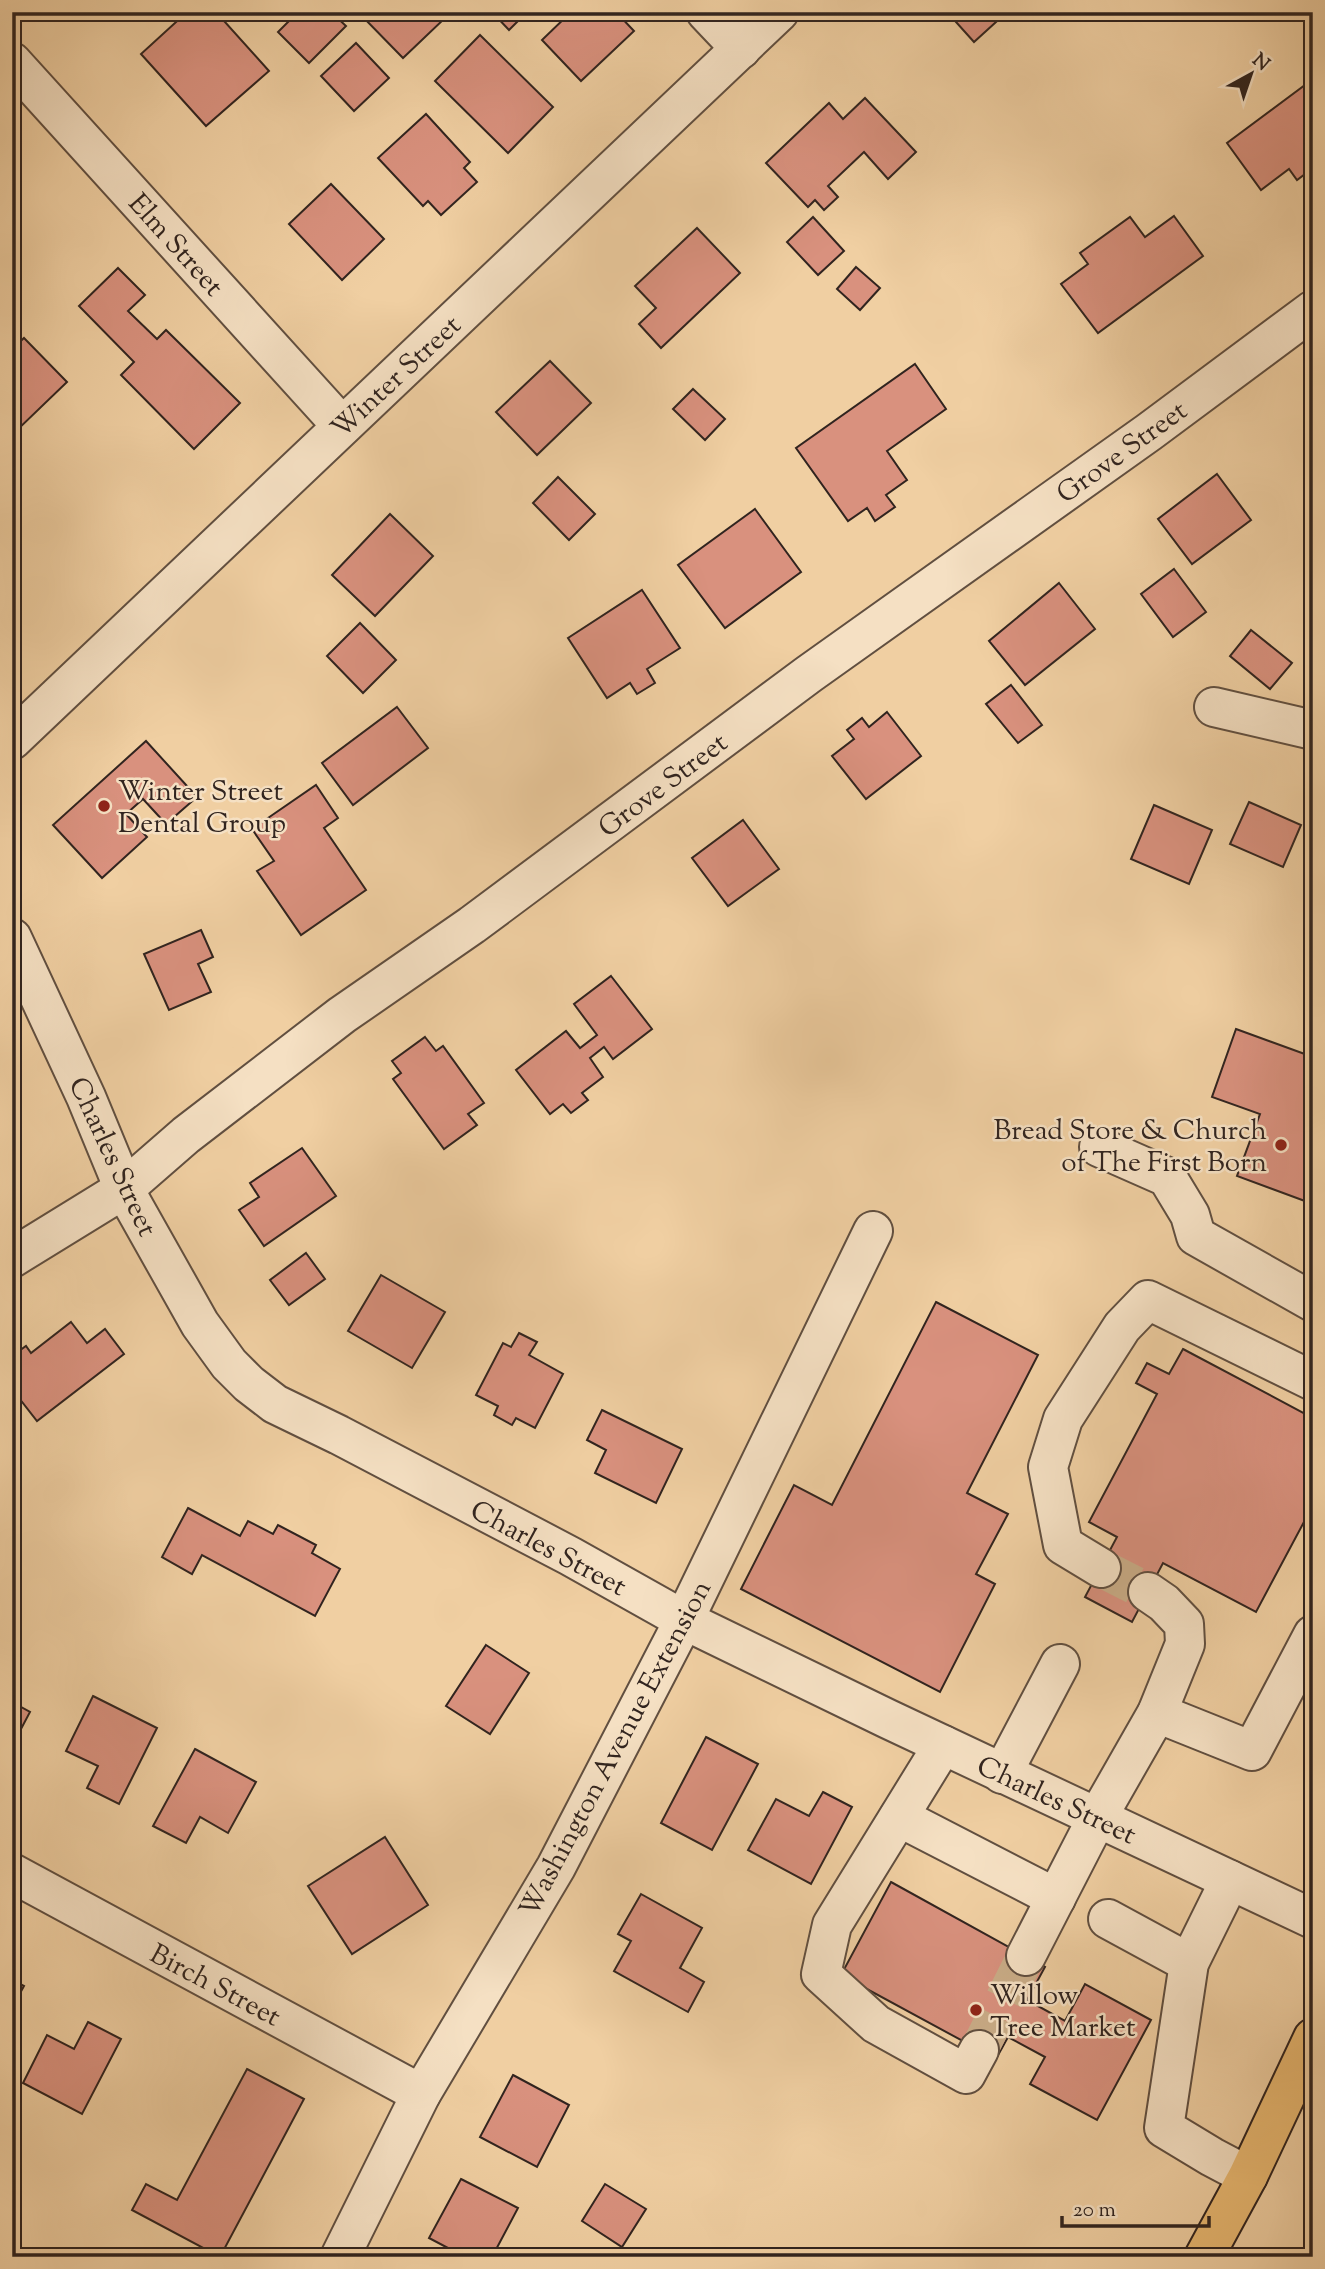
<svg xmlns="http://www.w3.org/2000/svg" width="1325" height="2269" font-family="'Sorts Mill Goudy',serif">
  <rect width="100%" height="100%" fill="#f0cfa2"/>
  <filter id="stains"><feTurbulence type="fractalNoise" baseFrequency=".00286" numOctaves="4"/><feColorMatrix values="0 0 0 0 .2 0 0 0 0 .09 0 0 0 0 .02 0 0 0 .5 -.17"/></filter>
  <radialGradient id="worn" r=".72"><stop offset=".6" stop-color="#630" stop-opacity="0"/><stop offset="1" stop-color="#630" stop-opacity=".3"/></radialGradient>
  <g fill="#d9917e" stroke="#31241f" stroke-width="2">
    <path d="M 187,12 L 216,12 L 269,71 L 206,126 L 141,54 Z"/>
    <path d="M 298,12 L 331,12 L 346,26 L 309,63 L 278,32 Z"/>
    <path d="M 358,12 L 438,12 L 444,19 L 403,58 Z"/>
    <path d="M 492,12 L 527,12 L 509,30 Z"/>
    <path d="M 571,12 L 616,12 L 634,31 L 581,81 L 542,40 Z"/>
    <path d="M 947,12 L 1007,12 L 974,42 Z"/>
    <path d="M 480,35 L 553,107 L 508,153 L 435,81 Z"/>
    <path d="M 356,43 L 389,78 L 354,111 L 321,76 Z"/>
    <path d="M 1313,79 L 1313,168 L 1297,180 L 1289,169 L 1261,190 L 1227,143 Z"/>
    <path d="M 865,98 L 916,152 L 888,179 L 864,152 L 828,186 L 838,197 L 824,210 L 815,200 L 808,207 L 766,163 L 829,103 L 843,119 Z"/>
    <path d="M 426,114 L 470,162 L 464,168 L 477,182 L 441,215 L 428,201 L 423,206 L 378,158 Z"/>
    <path d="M 331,184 L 384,239 L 342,280 L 289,224 Z"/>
    <path d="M 1174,216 L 1203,256 L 1098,333 L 1061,284 L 1088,264 L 1080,253 L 1130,217 L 1145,237 Z"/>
    <path d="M 813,217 L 844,251 L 818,275 L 787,242 Z"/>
    <path d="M 697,228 L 740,273 L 661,348 L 639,324 L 656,308 L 635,286 Z"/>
    <path d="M 856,267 L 880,288 L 860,310 L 837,289 Z"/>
    <path d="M 118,268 L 145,295 L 128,311 L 157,339 L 166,330 L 240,403 L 194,449 L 121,375 L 134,362 L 79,306 Z"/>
    <path d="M 24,338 L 67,382 L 12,435 L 12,349 Z"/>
    <path d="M 550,361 L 591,403 L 537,455 L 496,412 Z"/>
    <path d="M 915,364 L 946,409 L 887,451 L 907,480 L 886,495 L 895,507 L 875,521 L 867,508 L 848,521 L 796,448 Z"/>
    <path d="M 693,389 L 725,419 L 705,440 L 673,409 Z"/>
    <path d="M 1217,474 L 1251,520 L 1192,564 L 1158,519 Z"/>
    <path d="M 558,477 L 595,514 L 569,540 L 533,503 Z"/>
    <path d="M 755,509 L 801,572 L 725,628 L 678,565 Z"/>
    <path d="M 390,514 L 433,556 L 375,616 L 332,575 Z"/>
    <path d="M 1174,569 L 1206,612 L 1173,637 L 1141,594 Z"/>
    <path d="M 1059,583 L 1095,629 L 1025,685 L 989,641 Z"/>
    <path d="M 642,590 L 680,648 L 647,669 L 655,683 L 637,694 L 630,683 L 607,698 L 568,638 Z"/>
    <path d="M 360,623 L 396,660 L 363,693 L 327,656 Z"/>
    <path d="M 1251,630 L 1292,663 L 1270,689 L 1230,656 Z"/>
    <path d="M 1011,685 L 1042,725 L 1018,743 L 986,704 Z"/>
    <path d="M 397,707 L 428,748 L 353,805 L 322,763 Z"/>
    <path d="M 887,712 L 921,756 L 866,799 L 832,756 L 854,739 L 847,730 L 862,718 L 869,727 Z"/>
    <path d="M 146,741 L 197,797 L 166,824 L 143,799 L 126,814 L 147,837 L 102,878 L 53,825 Z"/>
    <path d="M 316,785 L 338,818 L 324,828 L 366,890 L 301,935 L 257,871 L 274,861 L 252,829 Z"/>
    <path d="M 1249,802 L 1301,825 L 1283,867 L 1230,844 Z"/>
    <path d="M 1154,805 L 1212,830 L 1189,884 L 1131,859 Z"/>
    <path d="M 743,820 L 779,869 L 728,906 L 692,858 Z"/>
    <path d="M 201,930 L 213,957 L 198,964 L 211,992 L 169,1010 L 144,954 Z"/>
    <path d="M 611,976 L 652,1029 L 613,1059 L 604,1047 L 590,1058 L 603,1077 L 582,1093 L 588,1100 L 571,1113 L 563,1104 L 550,1114 L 516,1070 L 566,1031 L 580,1048 L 597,1035 L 574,1004 Z"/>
    <path d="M 1236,1029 L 1313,1057 L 1313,1204 L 1237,1176 L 1260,1114 L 1212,1097 Z"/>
    <path d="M 425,1037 L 436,1051 L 443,1046 L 484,1103 L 468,1114 L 477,1125 L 444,1149 L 393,1079 L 401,1073 L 392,1061 Z"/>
    <path d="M 302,1148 L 336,1196 L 264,1246 L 239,1210 L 259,1197 L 250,1183 Z"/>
    <path d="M 306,1253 L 325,1279 L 289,1305 L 270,1280 Z"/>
    <path d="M 381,1275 L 445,1312 L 412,1368 L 348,1331 Z"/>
    <path d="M 936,1302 L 1038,1355 L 967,1493 L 1008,1514 L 976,1574 L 995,1584 L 940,1692 L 741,1589 L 794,1485 L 832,1505 Z"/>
    <path d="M 71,1322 L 87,1343 L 105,1329 L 124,1354 L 37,1421 L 12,1389 L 12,1356 L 26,1346 L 31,1353 Z"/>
    <path d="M 519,1333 L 537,1342 L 529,1355 L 563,1374 L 535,1428 L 516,1418 L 512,1425 L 494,1415 L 498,1406 L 476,1395 L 503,1343 L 511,1347 Z"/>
    <path d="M 1183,1349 L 1313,1418 L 1313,1505 L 1256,1612 L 1163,1563 L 1132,1622 L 1085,1597 L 1117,1537 L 1089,1522 L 1157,1394 L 1136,1383 L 1147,1363 L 1169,1374 Z"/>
    <path d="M 602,1410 L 682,1449 L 656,1503 L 595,1473 L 606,1450 L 587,1440 Z"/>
    <path d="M 188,1508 L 240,1536 L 248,1521 L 273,1534 L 278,1525 L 316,1545 L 312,1553 L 340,1569 L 315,1616 L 202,1555 L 192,1574 L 162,1557 Z"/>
    <path d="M 486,1645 L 529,1673 L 490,1734 L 446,1706 Z"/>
    <path d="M 93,1696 L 157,1728 L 119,1804 L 87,1788 L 98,1766 L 66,1751 Z"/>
    <path d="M 12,1702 L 30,1712 L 12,1746 Z"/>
    <path d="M 706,1737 L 758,1764 L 712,1850 L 661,1823 Z"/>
    <path d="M 195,1749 L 256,1782 L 228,1833 L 200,1817 L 186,1843 L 153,1826 Z"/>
    <path d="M 823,1792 L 852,1807 L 811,1884 L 748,1850 L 776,1799 L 809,1816 Z"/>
    <path d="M 385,1837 L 428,1905 L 352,1954 L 308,1886 Z"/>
    <path d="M 891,1882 L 1045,1967 L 1027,2000 L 1065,2021 L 1085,1984 L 1151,2020 L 1097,2120 L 1030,2084 L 1045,2057 L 1008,2037 L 996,2059 L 841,1975 Z"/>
    <path d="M 641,1894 L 702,1928 L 680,1968 L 704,1982 L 688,2012 L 614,1971 L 631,1941 L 618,1934 Z"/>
    <path d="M 12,1980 L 24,1986 L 12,2008 Z"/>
    <path d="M 88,2022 L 121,2039 L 82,2114 L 23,2083 L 47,2035 L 74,2049 Z"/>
    <path d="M 247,2069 L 304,2099 L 220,2257 L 132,2210 L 146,2184 L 177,2200 Z"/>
    <path d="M 513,2075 L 569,2105 L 537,2167 L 480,2137 Z"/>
    <path d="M 461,2179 L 518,2208 L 492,2257 L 465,2257 L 429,2238 Z"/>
    <path d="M 605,2184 L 646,2209 L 622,2247 L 582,2221 Z"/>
  </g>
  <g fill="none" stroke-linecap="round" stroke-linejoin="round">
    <g stroke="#caad88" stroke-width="38" stroke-dasharray="38 19" stroke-linecap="butt">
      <path d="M 1101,1568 L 1148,1592"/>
      <path d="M 979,2050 L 1026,1956"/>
    </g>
    <g stroke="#614f40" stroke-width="42">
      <g id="minor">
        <path d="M 706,12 L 741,49"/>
        <path d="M 12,62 L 342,426"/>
        <path d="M 1214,707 L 1313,730"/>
        <path d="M 12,740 L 779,12"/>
        <path d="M 12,938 L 86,1097 L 124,1189 L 200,1324 L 229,1364 L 249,1384 L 275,1404 L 339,1435 L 570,1556 L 684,1620 L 888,1719 L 1313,1919"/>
        <path d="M 1099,1147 L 1167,1177 L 1190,1215 L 1196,1236 L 1313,1302"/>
        <path d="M 12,1258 L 124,1189 L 186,1135 L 342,1015 L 472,925 L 809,674 L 1149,432 L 1313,310"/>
        <path d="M 1101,1568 L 1063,1545 L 1048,1467 L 1063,1419 L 1122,1327 L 1148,1300 L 1313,1381"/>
        <path d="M 1157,1713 L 1252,1751 L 1313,1635"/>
        <path d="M 943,1745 L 832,1925 L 821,1974 L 876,2024 L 966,2074 L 979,2050"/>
        <path d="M 1002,1774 L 1060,1664"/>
        <path d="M 899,1817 L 1056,1898"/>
        <path d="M 12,1873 L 421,2094"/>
        <path d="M 1230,1880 L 1189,1963 L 1164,2128 L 1212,2157 L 1248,2176"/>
        <path d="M 1108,1919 L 1189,1963"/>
        <path d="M 1026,1956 L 1097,1818 L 1157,1713 L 1185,1644 L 1184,1624 L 1164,1603 L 1148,1592"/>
        <path d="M 340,2257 L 421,2094 L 556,1867 L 684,1620 L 873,1231"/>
      </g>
    </g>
    <g stroke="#31241f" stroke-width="42">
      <path id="major" d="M 1204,2257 L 1248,2176 L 1313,2038"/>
    </g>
    <use href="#minor" stroke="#f5e0c3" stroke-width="38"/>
    <use href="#major" stroke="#e8b871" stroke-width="38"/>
  </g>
  <g fill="#8f2418" stroke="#f5e0c3" stroke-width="2.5">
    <circle cx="104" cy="806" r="7"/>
    <circle cx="1281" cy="1145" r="7"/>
    <circle cx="976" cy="2010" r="7"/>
  </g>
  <g text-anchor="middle" stroke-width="5" stroke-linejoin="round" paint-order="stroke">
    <g font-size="28" fill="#31241f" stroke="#f5e0c3">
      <text transform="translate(177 244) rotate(48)" y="10">Elm Street</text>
      <text transform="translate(395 376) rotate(-43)" y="10">Winter Street</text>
      <text transform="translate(1121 451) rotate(-36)" y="10">Grove Street</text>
      <text transform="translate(662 784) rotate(-37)" y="10">Grove Street</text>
      <text transform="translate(114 1156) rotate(65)" y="10">Charles Street</text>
      <text transform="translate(549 1547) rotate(28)" y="10">Charles Street</text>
      <text transform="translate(614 1748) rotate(-62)" y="10">Washington Avenue Extension</text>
      <text transform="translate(1057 1799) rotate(25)" y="10">Charles Street</text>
      <text transform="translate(216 1984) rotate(28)" y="10">Birch Street</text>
    </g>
    <g font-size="28" fill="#31241f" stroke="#f5e0c3" text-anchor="start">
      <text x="118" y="800">Winter Street<tspan x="118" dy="32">Dental Group</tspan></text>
      <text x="1267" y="1139" text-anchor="end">Bread Store &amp; Church<tspan x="1267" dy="32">of The First Born</tspan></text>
      <text x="990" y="2004">Willow<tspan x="990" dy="32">Tree Market</tspan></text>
    </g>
  </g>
  <rect width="1325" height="2269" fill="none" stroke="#f0cfa2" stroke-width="42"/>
  <rect x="14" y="14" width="1297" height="2241" fill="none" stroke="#31241f" stroke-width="3.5"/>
  <rect x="21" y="21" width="1283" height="2227" fill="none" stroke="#31241f" stroke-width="2"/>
  <g transform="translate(1251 74) rotate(40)" stroke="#f5e0c3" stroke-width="5" paint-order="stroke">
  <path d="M0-5L12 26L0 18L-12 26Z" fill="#31241f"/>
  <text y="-10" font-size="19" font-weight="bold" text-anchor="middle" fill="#31241f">N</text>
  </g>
  <path d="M1062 2216v10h147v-10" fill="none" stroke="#31241f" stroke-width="3.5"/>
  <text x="1073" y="2216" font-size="21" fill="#31241f" stroke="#f5e0c3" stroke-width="5" paint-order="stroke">20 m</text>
  <rect width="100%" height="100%" filter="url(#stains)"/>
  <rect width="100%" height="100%" fill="url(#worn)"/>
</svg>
